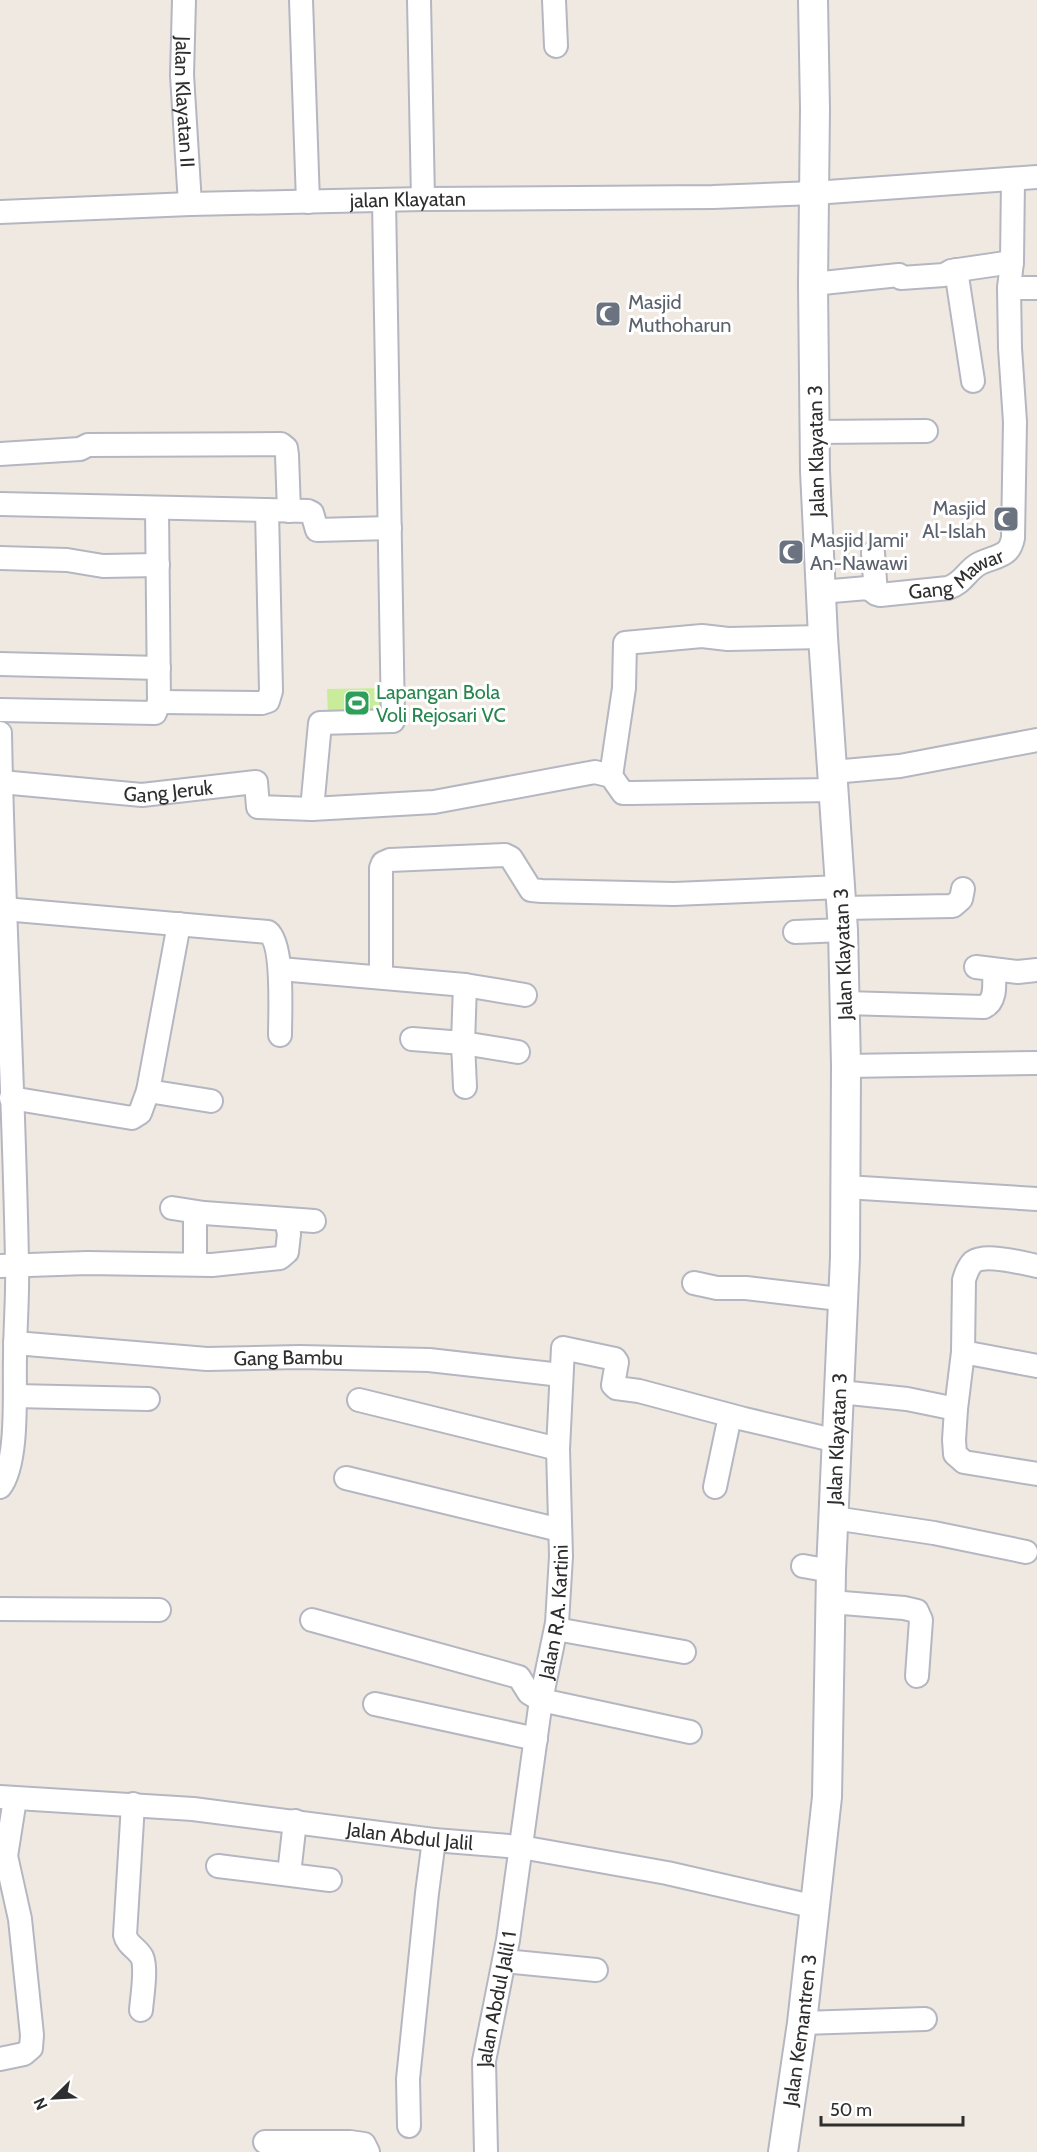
<svg xmlns="http://www.w3.org/2000/svg" width="1037" height="2152" font-family="Cabin,sans-serif">
  <rect width="100%" height="100%" fill="#efe9e1"/>
  <path fill="#c9ec9a" d="M 387,688 L 387,717 L 328,719 L 327,689 Z"/>
  <g fill="none" stroke-linecap="round" stroke-linejoin="round">
    <g stroke="#b4b7c1" stroke-width="26">
      <g id="minor">
        <path id="s1" d="M 184,0 L 182,75 L 190,204"/>
        <path d="M 301,0 L 308,202"/>
        <path d="M 419,0 L 423,199"/>
        <path d="M 554,0 L 556,46"/>
        <path id="s2" d="M 0,212 L 190,204 L 423,199 L 713,197 L 814,193 L 1037,177"/>
        <path d="M 956,270 L 973,381"/>
        <path d="M 813,284 L 899,275 L 901,278 L 944,275 L 951,271 L 1012,262"/>
        <path d="M 1009,288 L 1037,288"/>
        <path d="M 815,432 L 926,431"/>
        <path d="M 0,454 L 80,449 L 88,445 L 281,444 L 286,448 L 287,455 L 289,511"/>
        <path d="M 0,504 L 308,511 L 312,513 L 317,530 L 390,528"/>
        <path d="M 873,553 L 876,594"/>
        <path d="M 0,558 L 67,560 L 103,566 L 158,565"/>
        <path id="s3" d="M 821,592 L 867,588 L 880,595 L 948,588 C 963,583 965,573 977,565 C 986,559 1000,558 1007,551 C 1011,547 1012,543 1013,538 L 1015,422 L 1010,348 L 1009,288 L 1012,262 L 1013,179"/>
        <path d="M 0,664 L 159,668"/>
        <path d="M 159,702 L 262,703 L 268,701 L 271,691 L 267,510"/>
        <path d="M 0,710 L 155,713 L 159,702 L 157,509"/>
        <path d="M 0,733 C 3,910 14,1086 17,1263 C 18,1295 15,1327 15,1358 C 14,1390 19,1463 0,1487"/>
        <path d="M 833,772 L 900,766 L 1037,740"/>
        <path d="M 611,776 L 624,688 L 625,643 L 702,636 L 728,639 L 823,637"/>
        <path id="s4" d="M 1,782 L 142,795 L 256,782 L 258,807 L 312,809 L 434,802 L 595,772 L 611,776 L 623,793 L 631,793 L 834,790"/>
        <path d="M 312,809 L 320,723 L 393,721 L 384,200"/>
        <path d="M 842,908 L 953,906 L 961,899 L 963,889"/>
        <path d="M 4,909 L 268,932 C 284,944 280,1014 280,1035"/>
        <path d="M 795,932 L 843,930"/>
        <path d="M 976,967 L 1018,972 L 1037,970"/>
        <path d="M 280,969 L 465,985 L 525,995"/>
        <path d="M 381,977 L 381,868 L 383,863 L 390,860 L 505,855 L 511,858 L 531,890 L 542,891 L 674,894 L 842,887"/>
        <path d="M 845,1003 L 984,1007 C 997,1001 994,983 994,970"/>
        <path d="M 412,1039 L 463,1043 L 518,1052"/>
        <path d="M 846,1066 L 1037,1063"/>
        <path d="M 465,1087 L 463,1043 L 465,985"/>
        <path d="M 148,1091 L 179,924"/>
        <path d="M 11,1098 L 132,1118 L 140,1113 L 148,1091 L 211,1101"/>
        <path d="M 846,1187 L 1037,1199"/>
        <path d="M 172,1208 L 204,1213 L 314,1221"/>
        <path d="M 195,1264 L 195,1213"/>
        <path d="M 0,1266 L 87,1263 L 212,1265 L 280,1258 L 287,1252 L 289,1234 L 286,1220"/>
        <path d="M 694,1283 L 717,1288 L 746,1288 L 831,1298"/>
        <path id="s5" d="M 15,1343 L 207,1359 L 300,1357 L 429,1360 L 561,1375"/>
        <path d="M 963,1352 L 1037,1366"/>
        <path d="M 840,1392 L 907,1399 L 956,1409 L 954,1440 L 955,1454 L 964,1462 L 1037,1474"/>
        <path d="M 15,1396 L 148,1399"/>
        <path d="M 359,1400 L 558,1449"/>
        <path d="M 956,1409 L 963,1352 L 964,1280 C 966,1273 968,1267 973,1262 C 986,1253 1022,1263 1037,1266"/>
        <path d="M 346,1478 L 560,1530"/>
        <path d="M 715,1487 L 730,1416"/>
        <path d="M 834,1518 L 934,1533 L 1026,1552"/>
        <path d="M 803,1566 L 831,1571"/>
        <path d="M 831,1602 L 904,1608 L 917,1611 L 921,1620 L 917,1676"/>
        <path d="M 0,1609 L 159,1610"/>
        <path d="M 312,1620 L 519,1677 L 529,1693 L 541,1700 L 690,1732"/>
        <path d="M 556,1629 L 684,1652"/>
        <path d="M 375,1704 L 536,1739"/>
        <path id="s6" d="M 0,1797 L 193,1809 L 434,1840 L 521,1847 L 667,1873 L 816,1907"/>
        <path d="M 133,1804 L 125,1935 C 127,1945 137,1948 142,1957 C 147,1968 142,1997 141,2010"/>
        <path d="M 0,1855 L 6,1856 L 15,1799"/>
        <path d="M 218,1866 L 330,1880"/>
        <path d="M 289,1874 L 295,1821"/>
        <path d="M 504,1961 L 596,1970"/>
        <path d="M 802,2023 L 925,2019"/>
        <path d="M 0,2059 L 24,2054 L 31,2048 L 32,2035 L 20,1919 L 6,1856"/>
        <path d="M 409,2126 L 408,2079 L 427,1893 L 434,1840"/>
        <path d="M 265,2142 L 350,2142 L 364,2144 L 368,2152"/>
        <path id="s7" d="M 486,2152 L 484,2061 L 508,1940 L 541,1700 L 557,1623 L 561,1556 L 558,1449 L 563,1348 L 615,1359 L 617,1362 L 613,1385 L 616,1388 L 639,1391 L 744,1419 L 837,1441"/>
      </g>
    </g>
    <g stroke="#b4b7c1" stroke-width="32">
      <g id="tertiary">
        <path id="s8" d="M 783,2152 L 802,2023 L 827,1797 L 831,1571 L 845,1257 L 846,1066 L 843,930 L 823,637 L 815,471 L 813,284 L 815,109 L 813,0"/>
      </g>
    </g>
    <use href="#minor" stroke="#fff" stroke-width="22"/>
    <use href="#tertiary" stroke="#fff" stroke-width="28"/>
  </g>
  <defs>
    <g id="mosque-square" transform="scale(1.35)"><rect x="-9" y="-9" width="18" height="18" rx="4" fill="#6b7280" stroke="#fff"/><path d="M3.5-4.9A6 6 0 1 0 3.5 4.9A5 5 0 1 1 3.5-4.9Z" fill="#fff"/></g>
    <g id="stadium-square" transform="scale(1.35)"><rect x="-9" y="-9" width="18" height="18" rx="4" fill="#2e9e5b" stroke="#fff"/><path d="M0-5a6.5 5 0 1 0 0 10a6.5 5 0 1 0 0-10ZM-3.5-1.8h7v3.6h-7Z" fill="#fff"/></g>
  </defs>
  <g fill-rule="evenodd">
    <use href="#mosque-square" x="608" y="314"/>
    <use href="#mosque-square" x="1006" y="519"/>
    <use href="#mosque-square" x="791" y="552"/>
    <use href="#stadium-square" x="357" y="703"/>
  </g>
  <g text-anchor="middle" stroke-width="6" stroke-linejoin="round" paint-order="stroke">
    <g font-size="20" fill="#2e2e2e" stroke="#fff">
      <text dy="7" stroke="none"><textPath href="#s1" startOffset="102">Jalan Klayatan II</textPath></text>
      <text dy="7" stroke="none"><textPath href="#s2" startOffset="408">jalan Klayatan</textPath></text>
      <text transform="translate(816 451) rotate(-91)" y="7">Jalan Klayatan 3</text>
      <text dy="7" stroke="none"><textPath href="#s3" startOffset="142">Gang Mawar</textPath></text>
      <text dy="7" stroke="none"><textPath href="#s4" startOffset="168">Gang Jeruk</textPath></text>
      <text transform="translate(843 954) rotate(-92)" y="7">Jalan Klayatan 3</text>
      <text dy="7" stroke="none"><textPath href="#s5" startOffset="274">Gang Bambu</textPath></text>
      <text dy="7" stroke="none"><textPath href="#s8" startOffset="716">Jalan Klayatan 3</textPath></text>
      <text dy="7" stroke="none"><textPath href="#s7" startOffset="546">Jalan R.A. Kartini</textPath></text>
      <text dy="7" stroke="none"><textPath href="#s6" startOffset="412">Jalan Abdul Jalil</textPath></text>
      <text dy="7" stroke="none"><textPath href="#s7" startOffset="154">Jalan Abdul Jalil 1</textPath></text>
      <text dy="7" stroke="none"><textPath href="#s8" startOffset="123">Jalan Kemantren 3</textPath></text>
    </g>
    <g font-size="20" fill="#5b616d" stroke="#fff" text-anchor="start">
      <text x="628" y="309">Masjid<tspan x="628" dy="23">Muthoharun</tspan></text>
      <text x="986" y="515" text-anchor="end">Masjid<tspan x="986" dy="23">Al-Islah</tspan></text>
      <text x="810" y="547">Masjid Jami'<tspan x="810" dy="23">An-Nawawi</tspan></text>
    </g>
    <g font-size="20" fill="#27864d" stroke="#fff" text-anchor="start">
      <text x="376" y="699">Lapangan Bola<tspan x="376" dy="23">Voli Rejosari VC</tspan></text>
    </g>
  </g>
  <g transform="translate(54 2098) rotate(246)" stroke="#ffffff" stroke-width="4.5" paint-order="stroke">
  <path d="M0-4.5L10 22L0 15L-10 22Z" fill="#2e2e2e"/>
  <text y="-9" font-size="16" font-weight="bold" text-anchor="middle" fill="#2e2e2e">N</text>
  </g>
  <path d="M821 2116v9h142v-9" fill="none" stroke="#2e2e2e" stroke-width="3"/>
  <text x="830" y="2116" font-size="18" fill="#2e2e2e" stroke="#ffffff" stroke-width="4.5" paint-order="stroke">50 m</text>
</svg>
